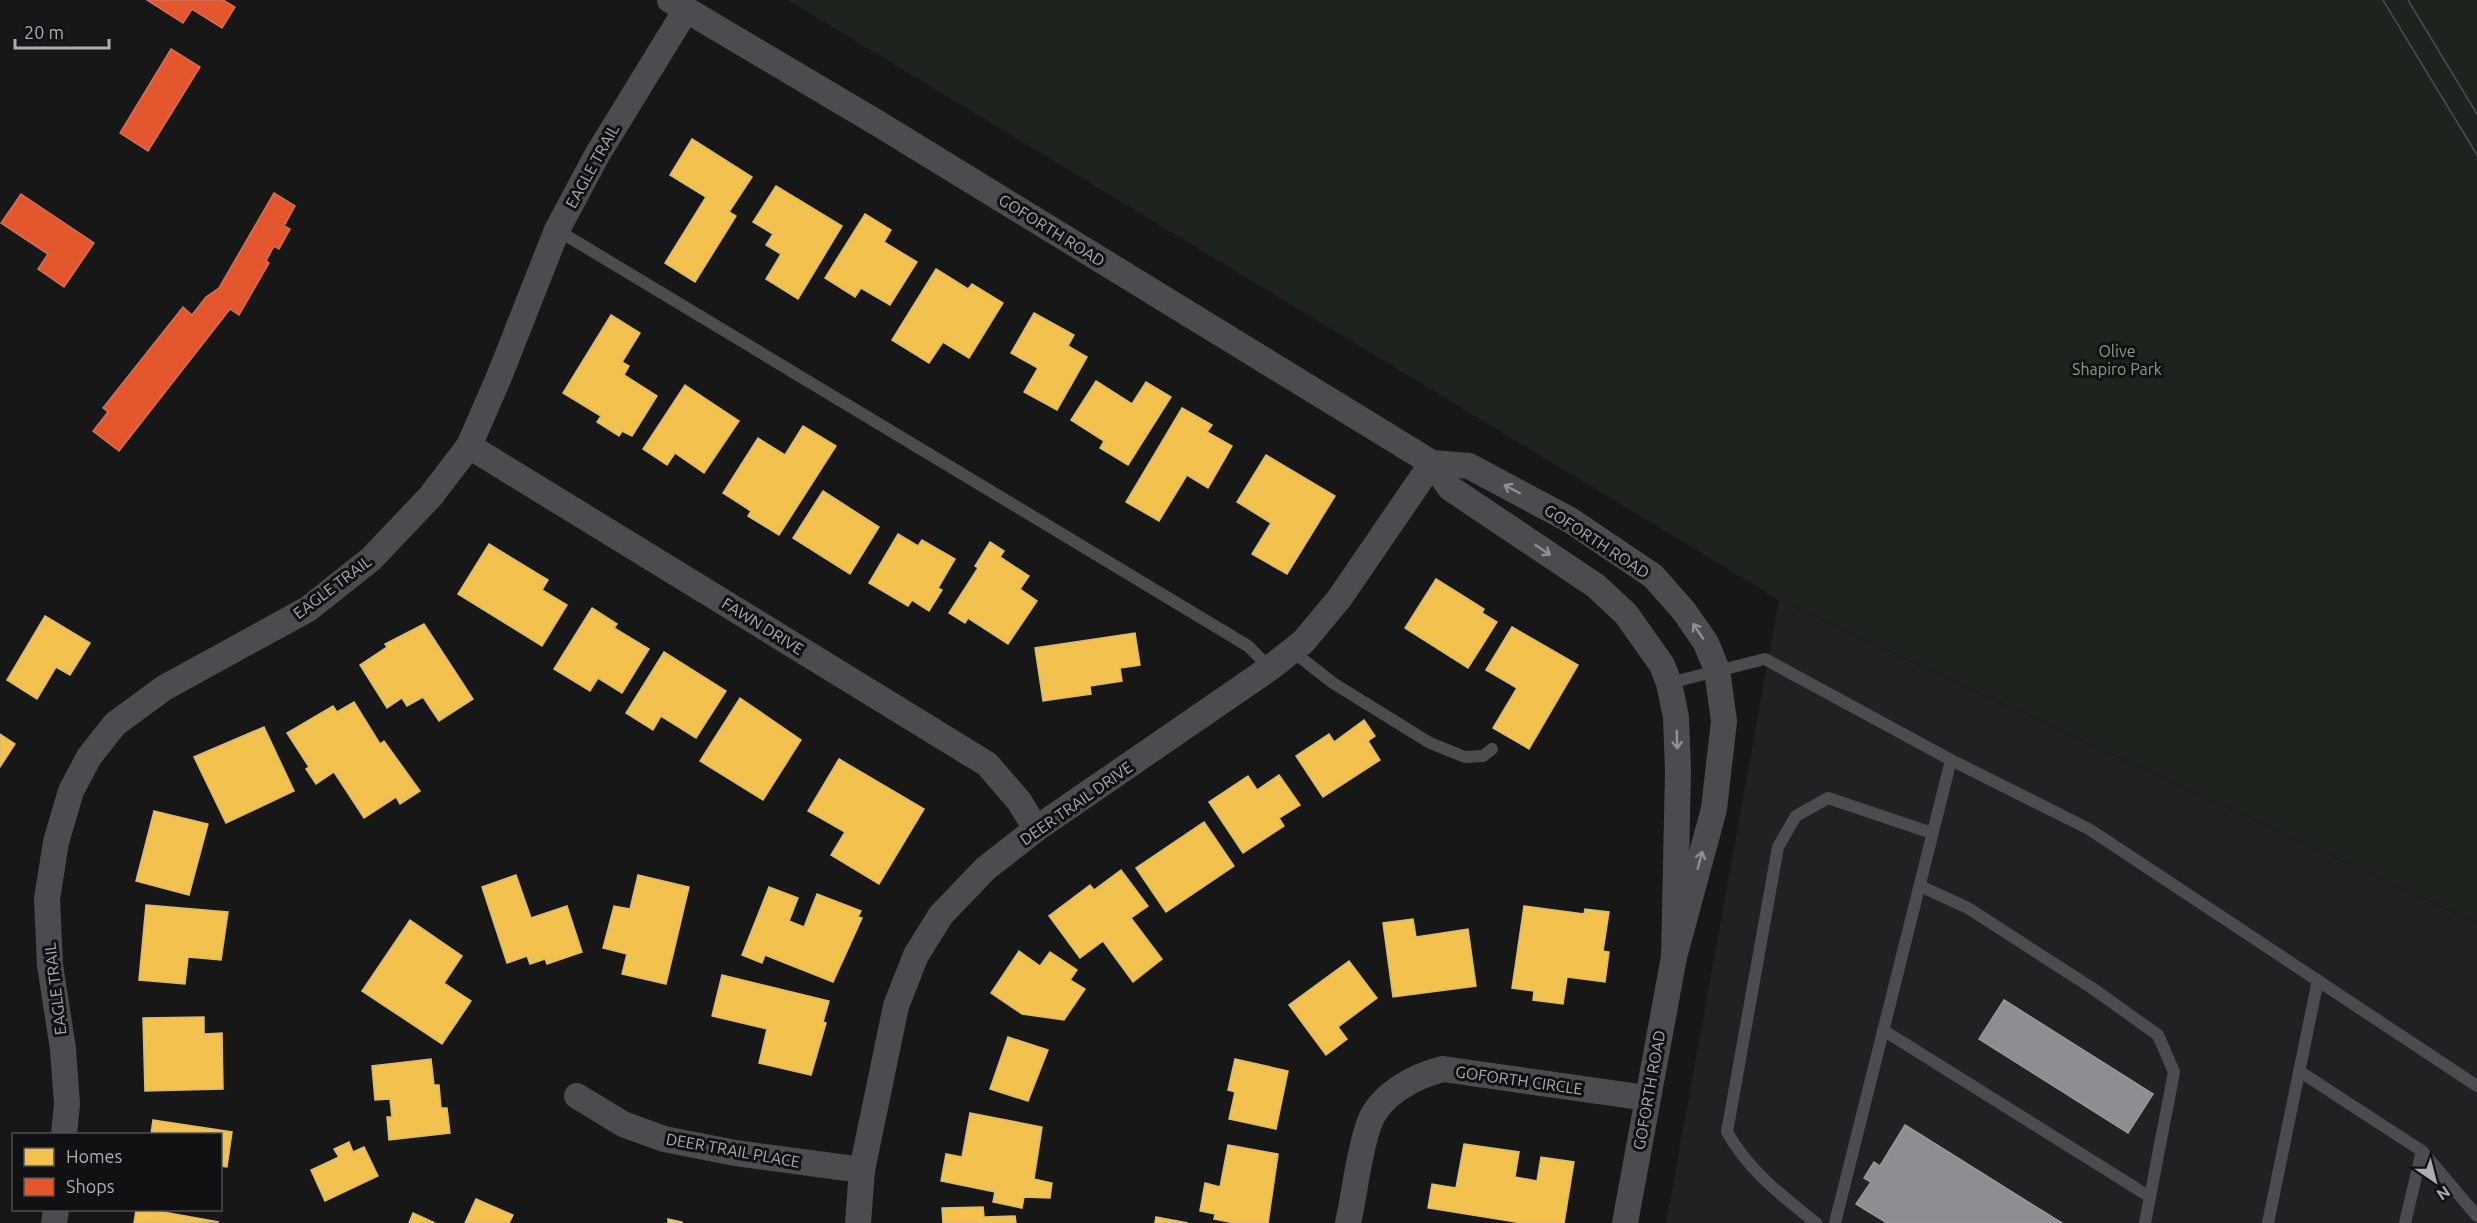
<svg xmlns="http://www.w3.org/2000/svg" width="2477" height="1223" font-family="Ubuntu,sans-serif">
  <rect width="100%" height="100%" fill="#171717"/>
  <path fill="#212123" d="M 1779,600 L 2477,923 L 2477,1223 L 1666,1223 Z"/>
  <path fill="#1d241e" d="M 788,0 L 2477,0 L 2477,923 L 1779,600 Z"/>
  <g fill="#f2c14e" stroke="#dcbb6e" stroke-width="1.5">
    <path d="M 692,139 L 752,177 L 729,212 L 736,216 L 695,282 L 665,263 L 706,197 L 670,175 Z"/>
    <path d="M 776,186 L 842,226 L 798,299 L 766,279 L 781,254 L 766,245 L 773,234 L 753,222 Z"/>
    <path d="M 865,214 L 891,230 L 884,242 L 917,262 L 890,305 L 861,288 L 855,297 L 825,278 Z"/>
    <path d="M 936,269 L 968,289 L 972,284 L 1003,303 L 969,358 L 943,342 L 929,363 L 892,340 Z"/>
    <path d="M 1034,313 L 1074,335 L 1068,346 L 1087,357 L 1057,410 L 1024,392 L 1038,368 L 1011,353 Z"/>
    <path d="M 611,315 L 640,333 L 622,362 L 629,366 L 624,375 L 657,396 L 632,436 L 622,431 L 619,436 L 597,422 L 601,416 L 563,393 Z"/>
    <path d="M 1096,381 L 1132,404 L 1146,382 L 1171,397 L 1128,465 L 1100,448 L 1104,441 L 1071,420 Z"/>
    <path d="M 685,385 L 739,421 L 704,473 L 675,453 L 667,465 L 643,449 Z"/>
    <path d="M 1182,408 L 1212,425 L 1207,432 L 1232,446 L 1208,488 L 1187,475 L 1159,521 L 1126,502 Z"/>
    <path d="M 803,426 L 836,446 L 779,535 L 748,516 L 751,511 L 723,493 L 758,438 L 785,455 Z"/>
    <path d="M 1266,455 L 1335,496 L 1287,574 L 1252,554 L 1271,523 L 1237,502 Z"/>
    <path d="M 823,491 L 879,527 L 850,574 L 793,538 Z"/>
    <path d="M 898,534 L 918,546 L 922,540 L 955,559 L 938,588 L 942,590 L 929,611 L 912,600 L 908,606 L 869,583 Z"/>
    <path d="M 990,542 L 1004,551 L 1000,557 L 1029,576 L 1020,589 L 1037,601 L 1008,644 L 968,618 L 965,623 L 949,613 L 978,568 L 975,566 Z"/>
    <path d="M 489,544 L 548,580 L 542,590 L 567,605 L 542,646 L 458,594 Z"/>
    <path d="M 1436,579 L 1484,609 L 1482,613 L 1497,622 L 1468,668 L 1405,628 Z"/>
    <path d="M 592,608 L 617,624 L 614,628 L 649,649 L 622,693 L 598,678 L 590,691 L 554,669 Z"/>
    <path d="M 45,616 L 90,643 L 70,675 L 56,667 L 37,699 L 7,680 Z"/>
    <path d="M 424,624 L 473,699 L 439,721 L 423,697 L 407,706 L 402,698 L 387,708 L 360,665 L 387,647 L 385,644 Z"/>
    <path d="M 1512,627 L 1578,665 L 1529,749 L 1493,728 L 1517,688 L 1486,670 Z"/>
    <path d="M 1135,633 L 1140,665 L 1120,668 L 1122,681 L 1090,686 L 1091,694 L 1043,701 L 1035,648 Z"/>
    <path d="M 664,652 L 726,691 L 696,738 L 661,716 L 653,730 L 626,713 Z"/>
    <path d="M 740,698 L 801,740 L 763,800 L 700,761 Z"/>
    <path d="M 354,702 L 380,744 L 384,741 L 420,791 L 400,804 L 396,797 L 364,818 L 334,772 L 316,784 L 306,769 L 309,767 L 287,733 L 333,706 L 337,712 Z"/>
    <path d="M 1364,720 L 1375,736 L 1368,741 L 1380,760 L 1323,797 L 1296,756 L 1329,734 L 1334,742 Z"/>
    <path d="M 264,727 L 294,791 L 226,823 L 194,757 Z"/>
    <path d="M 0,734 L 15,744 L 0,767 Z"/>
    <path d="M 839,759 L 924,809 L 879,884 L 831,855 L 845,832 L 808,811 Z"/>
    <path d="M 1279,775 L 1300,805 L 1279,818 L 1284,826 L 1243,853 L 1209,802 L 1248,776 L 1257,790 Z"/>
    <path d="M 154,811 L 208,824 L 189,895 L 136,881 Z"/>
    <path d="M 1204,822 L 1234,866 L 1166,912 L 1136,868 Z"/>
    <path d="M 1121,870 L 1148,906 L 1131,918 L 1162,959 L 1133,982 L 1103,941 L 1080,958 L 1049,916 L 1090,885 L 1094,890 Z"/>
    <path d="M 516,875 L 531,918 L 567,906 L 582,952 L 547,964 L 545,959 L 530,964 L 527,956 L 507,963 L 482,887 Z"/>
    <path d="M 638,875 L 689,887 L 666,984 L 622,974 L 627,954 L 603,948 L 614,906 L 630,909 Z"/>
    <path d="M 769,887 L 798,898 L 789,921 L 804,927 L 817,894 L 861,911 L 858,917 L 862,918 L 833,982 L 765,955 L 762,963 L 742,955 Z"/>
    <path d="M 146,905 L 228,912 L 221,960 L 188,957 L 185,984 L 139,980 Z"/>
    <path d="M 1524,906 L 1584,914 L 1585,909 L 1609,912 L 1603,951 L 1609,952 L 1605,982 L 1567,977 L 1563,1004 L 1533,1000 L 1534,991 L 1512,988 Z"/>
    <path d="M 1413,919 L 1416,937 L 1468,929 L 1476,986 L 1393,997 L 1383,923 Z"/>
    <path d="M 410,920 L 462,956 L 444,983 L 471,1001 L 442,1044 L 362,991 Z"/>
    <path d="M 1019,951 L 1040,966 L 1050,952 L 1077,970 L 1070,980 L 1085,989 L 1064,1020 L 1022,1014 L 991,993 Z"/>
    <path d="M 1349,961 L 1377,998 L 1338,1027 L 1347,1039 L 1326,1055 L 1289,1005 Z"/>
    <path d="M 722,975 L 829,1001 L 823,1022 L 826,1023 L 811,1075 L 759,1063 L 767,1029 L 712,1016 Z"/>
    <path d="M 204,1017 L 204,1034 L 222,1033 L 223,1089 L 145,1091 L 143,1018 Z"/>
    <path d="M 1008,1037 L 1048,1050 L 1028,1101 L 990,1089 Z"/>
    <path d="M 431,1059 L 434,1085 L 439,1085 L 441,1108 L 447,1108 L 450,1133 L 389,1140 L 387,1117 L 392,1117 L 390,1099 L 375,1100 L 372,1066 Z"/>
    <path d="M 1235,1059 L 1288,1071 L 1276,1129 L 1229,1119 L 1235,1092 L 1228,1090 Z"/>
    <path d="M 970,1113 L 1042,1127 L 1034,1179 L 1052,1183 L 1050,1198 L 1024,1197 L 1022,1208 L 993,1202 L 995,1192 L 941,1181 L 946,1154 L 962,1157 Z"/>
    <path d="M 153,1120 L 232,1132 L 227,1167 L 220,1166 L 220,1134 L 151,1134 Z"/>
    <path d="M 349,1142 L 353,1152 L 364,1147 L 378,1176 L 325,1201 L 311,1170 L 339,1157 L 334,1149 Z"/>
    <path d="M 1464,1144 L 1519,1152 L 1515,1177 L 1537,1181 L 1541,1157 L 1574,1162 L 1564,1223 L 1522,1223 L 1428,1208 L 1432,1184 L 1456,1188 Z"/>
    <path d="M 1228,1145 L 1278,1154 L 1268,1223 L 1234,1223 L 1214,1219 L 1215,1214 L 1200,1211 L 1205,1183 L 1220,1187 Z"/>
    <path d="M 476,1199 L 513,1215 L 509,1223 L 465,1223 Z"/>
    <path d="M 983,1207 L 984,1217 L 1015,1216 L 1016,1223 L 943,1223 L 942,1208 Z"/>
    <path d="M 136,1210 L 152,1210 L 219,1222 L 134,1223 Z"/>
    <path d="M 413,1213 L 435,1223 L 409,1223 Z"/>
    <path d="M 1156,1217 L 1188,1223 L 1155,1223 Z"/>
    <path d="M 668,1219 L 682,1222 L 682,1223 L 668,1223 Z"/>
  </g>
  <g fill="#e4572e" stroke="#d27157" stroke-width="1.5">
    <path d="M 147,0 L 223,0 L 235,7 L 222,28 L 192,9 L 183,23 Z"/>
    <path d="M 171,49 L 200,67 L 148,151 L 120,133 Z"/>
    <path d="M 274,193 L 295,206 L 284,226 L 290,229 L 279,249 L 274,246 L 266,261 L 269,263 L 239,315 L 230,309 L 119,451 L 93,431 L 108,412 L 103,408 L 183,307 L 192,315 L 206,297 L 219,288 Z"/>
    <path d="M 21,194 L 94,243 L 64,287 L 38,269 L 48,254 L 1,223 Z"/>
  </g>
  <g fill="#8d8d92" stroke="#95979d" stroke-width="1.5">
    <path d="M 2004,1000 L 2153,1094 L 2128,1133 L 1979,1039 Z"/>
    <path d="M 1905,1125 L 2062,1223 L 1887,1223 L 1856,1204 L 1871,1182 L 1864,1178 L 1874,1162 L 1880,1166 Z"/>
  </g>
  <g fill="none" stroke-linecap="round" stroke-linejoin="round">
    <g stroke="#4b4c50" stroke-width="12">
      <path d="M 557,230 L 1248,646 L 1270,668"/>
      <path d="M 1292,651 L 1333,683 L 1430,743 L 1465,757 L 1483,756 L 1492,749"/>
      <path d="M 1669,683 L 1765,659 L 1951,760 L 2089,829 L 2477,1086"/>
      <path d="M 1920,886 L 1968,908 L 2092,988 L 2158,1035 L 2174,1072 L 2145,1223"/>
      <path d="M 1883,1030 L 2150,1197"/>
      <path d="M 2299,1071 L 2422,1151"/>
      <path d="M 1816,1223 C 1780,1194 1750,1172 1727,1132 L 1778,847 L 1796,816 L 1828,798 L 1932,833"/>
      <path d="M 1835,1223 L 1951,760"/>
      <path d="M 2268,1223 L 2318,980"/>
      <path d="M 2405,1223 L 2422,1151 L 2477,1216"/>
    </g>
    <g stroke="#4b4c50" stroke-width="26">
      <path d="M 670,0 L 879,124 L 1432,463 L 1450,488 L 1596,586 L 1626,614 L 1662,665 L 1669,683 L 1676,717 L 1678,771 L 1674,957"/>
      <path d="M 469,446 L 987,764 L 1019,801 L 1036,829"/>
      <path d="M 1432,463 L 1469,466 L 1570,520 L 1653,576 L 1684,611 L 1706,643 L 1717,670 L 1724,721 L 1714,809 L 1674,957 L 1625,1223"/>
      <path d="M 577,1096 L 623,1124 L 664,1139 L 735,1153 L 862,1170"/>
      <path d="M 64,1134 L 67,1104 L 63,1049 L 50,965 L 47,899 L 56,842 L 71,791 L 89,757 L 115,724 L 164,688 L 308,609 L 371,559 L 430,497 L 469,446 L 499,377 L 557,230 L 597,155 L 686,10"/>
      <path d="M 54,1223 L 56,1210"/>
      <path d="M 858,1223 L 862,1170 L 896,1006 L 916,955 L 941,915 L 985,869 L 1036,829 L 1270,668 L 1303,642 L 1339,599 L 1432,463"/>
      <path d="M 1348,1223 C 1355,1192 1358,1157 1368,1127 C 1377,1096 1414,1076 1443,1069 L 1647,1098"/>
    </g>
    <g stroke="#4b4c4f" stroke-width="1.5">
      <path d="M 2383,0 L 2477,155"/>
      <path d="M 2408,0 L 2477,114"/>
    </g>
  </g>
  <defs><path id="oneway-shaft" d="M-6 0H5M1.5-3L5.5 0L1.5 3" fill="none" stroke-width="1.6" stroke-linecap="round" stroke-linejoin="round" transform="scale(1.5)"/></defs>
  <g stroke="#8c9099">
    <use href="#oneway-shaft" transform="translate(1512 489) rotate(-152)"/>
    <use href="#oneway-shaft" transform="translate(1543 550) rotate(34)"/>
    <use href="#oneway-shaft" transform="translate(1698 631) rotate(-124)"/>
    <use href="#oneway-shaft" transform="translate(1677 740) rotate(88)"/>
    <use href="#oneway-shaft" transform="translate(1700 860) rotate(-75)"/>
  </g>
  <g text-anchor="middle" stroke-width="6" stroke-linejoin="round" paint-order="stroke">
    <g font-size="16" fill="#a8adb8" stroke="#111113">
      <text transform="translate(592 166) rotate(-61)" y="6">EAGLE TRAIL</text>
      <text transform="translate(1052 230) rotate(32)" y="6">GOFORTH ROAD</text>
      <text transform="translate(1597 541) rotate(33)" y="6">GOFORTH ROAD</text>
      <text transform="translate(332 587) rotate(-37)" y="6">EAGLE TRAIL</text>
      <text transform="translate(763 626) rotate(32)" y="6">FAWN DRIVE</text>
      <text transform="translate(1076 803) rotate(-35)" y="6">DEER TRAIL DRIVE</text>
      <text transform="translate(55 989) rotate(-97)" y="6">EAGLE TRAIL</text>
      <text transform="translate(1519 1080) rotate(8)" y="6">GOFORTH CIRCLE</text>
      <text transform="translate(1649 1090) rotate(-80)" y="6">GOFORTH ROAD</text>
      <text transform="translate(733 1150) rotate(10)" y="6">DEER TRAIL PLACE</text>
    </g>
    <g font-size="16" fill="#7fa381" stroke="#111113">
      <text x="2117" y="357">Olive<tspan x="2117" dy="18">Shapiro Park</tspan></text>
    </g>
  </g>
  <rect x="12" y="1133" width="210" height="78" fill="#111113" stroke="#4d4f55" stroke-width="1.5"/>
  <rect x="24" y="1148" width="30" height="18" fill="#f2c14e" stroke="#4d4f55" stroke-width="1.5"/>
  <text x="66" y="1163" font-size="18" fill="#a8adb8">Homes</text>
  <rect x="24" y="1178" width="30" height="18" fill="#e4572e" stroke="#4d4f55" stroke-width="1.5"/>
  <text x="66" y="1193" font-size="18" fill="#a8adb8">Shops</text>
  <g transform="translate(2435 1181) rotate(145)" stroke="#111113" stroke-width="4.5" paint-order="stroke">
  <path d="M0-4.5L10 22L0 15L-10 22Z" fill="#a8adb8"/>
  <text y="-9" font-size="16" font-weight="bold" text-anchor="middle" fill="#a8adb8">N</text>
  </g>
  <path d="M15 39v9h94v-9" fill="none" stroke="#a8adb8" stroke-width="3"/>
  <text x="24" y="39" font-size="18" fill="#a8adb8" stroke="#111113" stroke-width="4.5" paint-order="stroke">20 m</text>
</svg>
